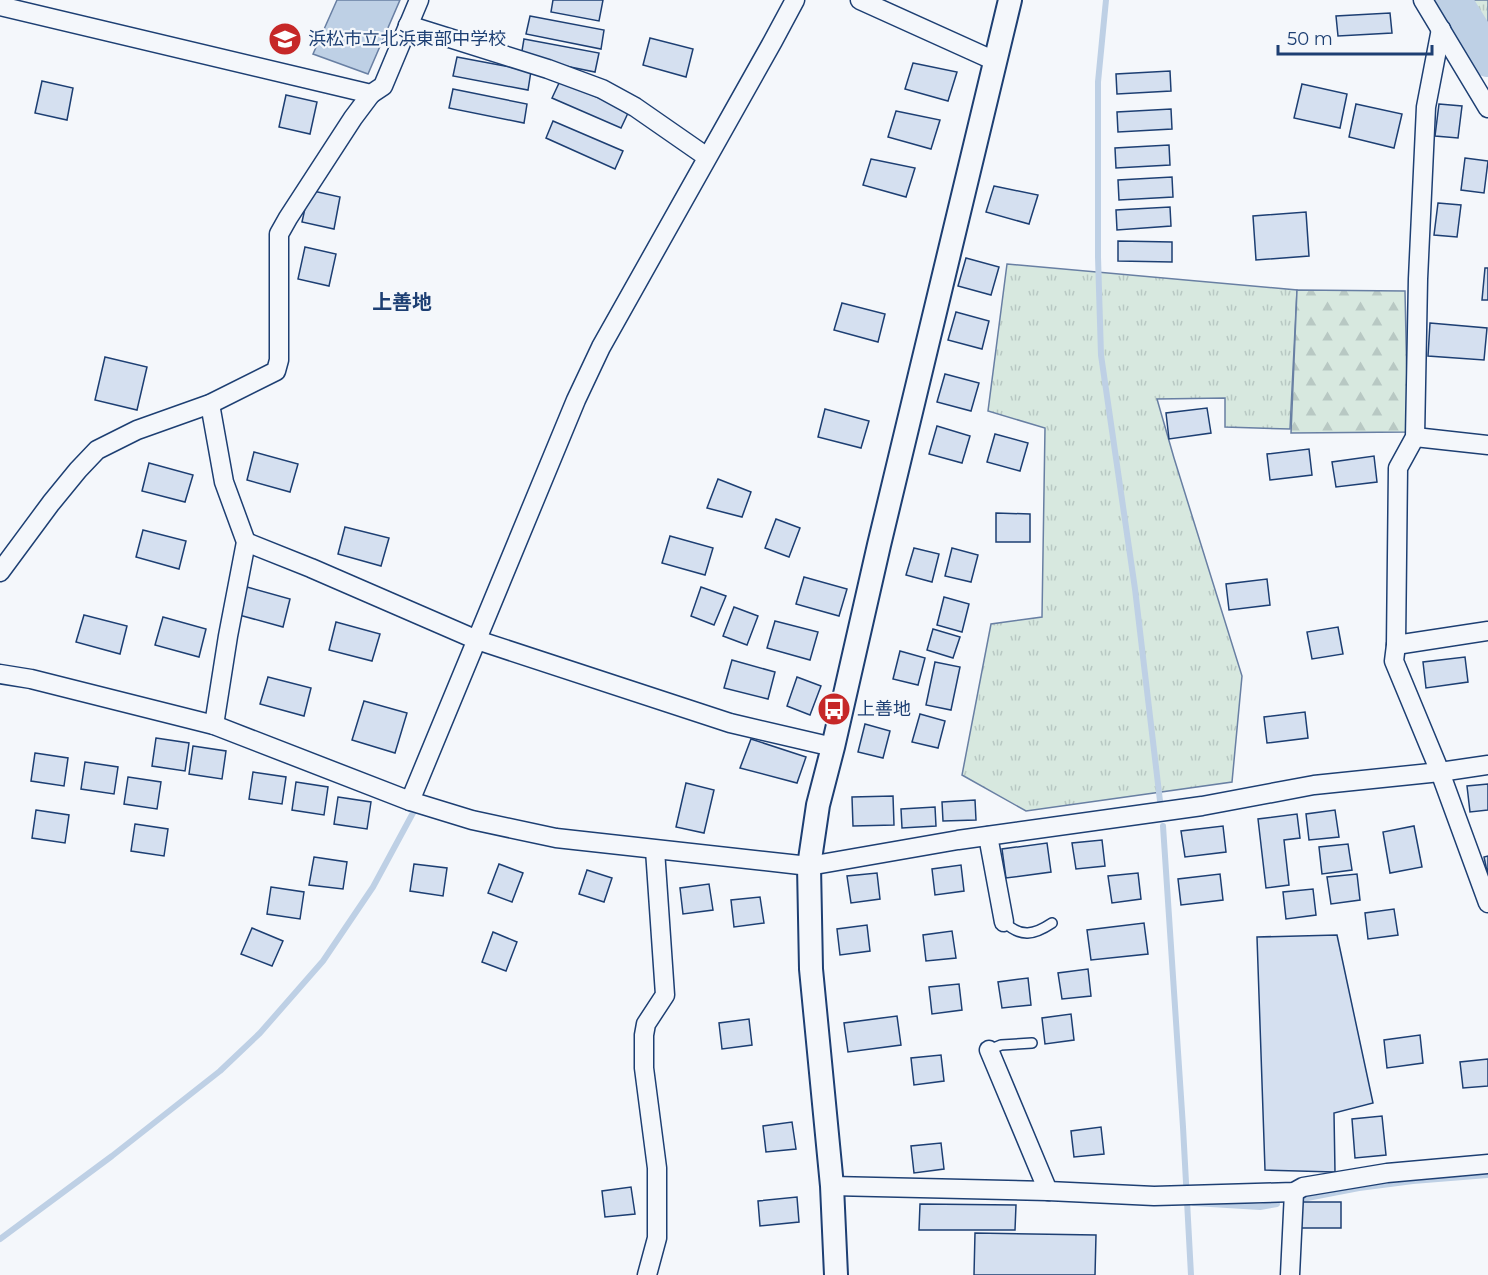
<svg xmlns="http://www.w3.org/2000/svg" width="1488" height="1275" font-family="Montserrat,'Noto Sans JP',sans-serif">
  <defs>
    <pattern id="grass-tufts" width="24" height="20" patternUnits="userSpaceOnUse" patternTransform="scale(1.5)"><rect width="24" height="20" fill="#d7e8df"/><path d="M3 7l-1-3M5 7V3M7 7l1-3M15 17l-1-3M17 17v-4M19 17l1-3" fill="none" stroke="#b8c8c3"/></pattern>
    <pattern id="forest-firs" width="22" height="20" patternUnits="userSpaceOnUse" patternTransform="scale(1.5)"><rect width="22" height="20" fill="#d7e8df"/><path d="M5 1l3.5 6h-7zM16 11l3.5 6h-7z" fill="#b8c8c3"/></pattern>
  </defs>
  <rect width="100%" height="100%" fill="#f4f7fb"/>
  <g fill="url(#grass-tufts)" stroke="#687fa3" stroke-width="1.5">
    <path d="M 1462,0 L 1488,0 L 1488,43 Z"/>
    <path d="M 1007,264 L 1297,290 L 1290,429 L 1225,427 L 1225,398 L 1157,399 L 1174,458 L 1242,676 L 1232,782 L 1026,811 L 962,775 L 991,624 L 1042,617 L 1045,428 L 988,411 Z"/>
  </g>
  <path fill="url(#forest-firs)" stroke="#687fa3" stroke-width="1.5" d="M 1297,290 L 1405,291 L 1408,432 L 1291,433 Z"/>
  <path fill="#bed0e5" stroke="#687fa3" stroke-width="1.5" d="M 337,0 L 400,0 L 368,74 L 313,54 Z"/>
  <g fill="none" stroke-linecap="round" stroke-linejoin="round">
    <g stroke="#bed0e5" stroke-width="6">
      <path d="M 1106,0 L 1098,82 L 1098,257 L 1101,355 L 1135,589 L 1160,801"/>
      <path d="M 1163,826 L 1183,1127 L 1191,1275"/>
      <path d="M 1302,1199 L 1359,1188 L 1413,1181 L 1488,1175"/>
      <path d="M 1194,1203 L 1260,1207 L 1277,1204"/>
      <path d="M 0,1239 L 112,1156 L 220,1071 L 260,1033 L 323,961 L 373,887 L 414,811"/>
    </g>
    <path stroke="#bed0e5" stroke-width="38" d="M 1452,0 L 1488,58"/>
  </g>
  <g fill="#d5e0f0" stroke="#1d3f73" stroke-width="1.5">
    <path d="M 553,0 L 603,0 L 599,21 L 551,12 Z"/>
    <path d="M 1390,13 L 1392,33 L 1338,36 L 1336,16 Z"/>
    <path d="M 530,16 L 604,30 L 601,49 L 526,34 Z"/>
    <path d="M 650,38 L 693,49 L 686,77 L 643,65 Z"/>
    <path d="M 524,39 L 599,53 L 595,72 L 521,57 Z"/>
    <path d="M 457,57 L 531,71 L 528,90 L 453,76 Z"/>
    <path d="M 913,63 L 957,72 L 948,101 L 905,89 Z"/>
    <path d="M 1170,71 L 1171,91 L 1117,94 L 1116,74 Z"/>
    <path d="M 42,81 L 73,88 L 67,120 L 35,113 Z"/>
    <path d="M 560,81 L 629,111 L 621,128 L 552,98 Z"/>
    <path d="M 1302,84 L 1347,94 L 1340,128 L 1294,118 Z"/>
    <path d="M 453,89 L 527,104 L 524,123 L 449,108 Z"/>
    <path d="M 286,95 L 317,102 L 310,134 L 279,127 Z"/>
    <path d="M 1356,104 L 1402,114 L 1394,148 L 1349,137 Z"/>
    <path d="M 1439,104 L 1462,106 L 1458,138 L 1435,136 Z"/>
    <path d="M 1171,109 L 1172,129 L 1118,132 L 1117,112 Z"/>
    <path d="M 896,111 L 940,120 L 931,149 L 888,137 Z"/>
    <path d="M 553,121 L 623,151 L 615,169 L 546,138 Z"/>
    <path d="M 1169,145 L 1170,165 L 1116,168 L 1115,148 Z"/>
    <path d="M 1465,158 L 1488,161 L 1484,193 L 1461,190 Z"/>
    <path d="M 871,159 L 915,168 L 906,197 L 863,185 Z"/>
    <path d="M 1172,177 L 1173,197 L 1119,200 L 1118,180 Z"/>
    <path d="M 994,186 L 1038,195 L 1029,224 L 986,212 Z"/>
    <path d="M 309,190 L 340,197 L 334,229 L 302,222 Z"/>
    <path d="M 1438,203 L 1461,205 L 1457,237 L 1434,235 Z"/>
    <path d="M 1170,207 L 1171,226 L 1117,230 L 1116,210 Z"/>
    <path d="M 1306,212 L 1309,256 L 1256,260 L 1253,216 Z"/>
    <path d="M 1118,241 L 1172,242 L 1172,262 L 1118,261 Z"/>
    <path d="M 305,247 L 336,254 L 329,286 L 298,279 Z"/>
    <path d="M 966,258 L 999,267 L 991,295 L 958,286 Z"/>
    <path d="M 1485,268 L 1488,268 L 1488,300 L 1482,300 Z"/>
    <path d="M 842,303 L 885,314 L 878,342 L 834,330 Z"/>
    <path d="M 956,312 L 989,321 L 982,349 L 948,340 Z"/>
    <path d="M 1430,323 L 1487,328 L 1484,360 L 1428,356 Z"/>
    <path d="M 105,357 L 147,367 L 137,410 L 95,400 Z"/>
    <path d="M 945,374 L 979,383 L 971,411 L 937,402 Z"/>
    <path d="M 1207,408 L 1211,433 L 1169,439 L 1166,413 Z"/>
    <path d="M 825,409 L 869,421 L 861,448 L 818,437 Z"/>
    <path d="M 937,426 L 970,436 L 962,463 L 929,454 Z"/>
    <path d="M 995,434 L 1028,443 L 1020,471 L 987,462 Z"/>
    <path d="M 1309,449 L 1312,475 L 1270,480 L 1267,454 Z"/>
    <path d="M 254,452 L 298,464 L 290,492 L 247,480 Z"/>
    <path d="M 1374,456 L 1377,482 L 1336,487 L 1332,462 Z"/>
    <path d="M 149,463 L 193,475 L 185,502 L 142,491 Z"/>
    <path d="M 718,479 L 751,492 L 742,517 L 707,508 Z"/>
    <path d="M 996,513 L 1030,514 L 1030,542 L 996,542 Z"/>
    <path d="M 776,519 L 800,528 L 789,557 L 765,548 Z"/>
    <path d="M 345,527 L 389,538 L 381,566 L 338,554 Z"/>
    <path d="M 143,530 L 186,541 L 179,569 L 136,557 Z"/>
    <path d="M 670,536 L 713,548 L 705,575 L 662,563 Z"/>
    <path d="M 914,548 L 939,554 L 932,582 L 906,575 Z"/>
    <path d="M 952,548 L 978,555 L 971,582 L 945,576 Z"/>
    <path d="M 804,577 L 847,589 L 839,616 L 796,604 Z"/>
    <path d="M 1267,579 L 1270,605 L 1229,610 L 1226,584 Z"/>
    <path d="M 247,587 L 290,599 L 283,627 L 239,615 Z"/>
    <path d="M 701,587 L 726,596 L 714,625 L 691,616 Z"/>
    <path d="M 944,597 L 969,604 L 962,632 L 937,625 Z"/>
    <path d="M 734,607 L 758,616 L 747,645 L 723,636 Z"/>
    <path d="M 84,615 L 127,626 L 120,654 L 76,642 Z"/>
    <path d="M 163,617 L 206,629 L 199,657 L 155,645 Z"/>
    <path d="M 775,621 L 818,632 L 810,660 L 767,648 Z"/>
    <path d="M 336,622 L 380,634 L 372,661 L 329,650 Z"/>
    <path d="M 1338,627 L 1343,654 L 1312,659 L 1307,632 Z"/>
    <path d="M 933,629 L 960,637 L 953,658 L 927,650 Z"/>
    <path d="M 900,651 L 925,658 L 918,685 L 893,679 Z"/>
    <path d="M 1465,657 L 1468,682 L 1426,688 L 1423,662 Z"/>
    <path d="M 732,660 L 775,672 L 768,699 L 724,688 Z"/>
    <path d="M 935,662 L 960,667 L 951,710 L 926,705 Z"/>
    <path d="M 268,677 L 311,688 L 304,716 L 260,704 Z"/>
    <path d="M 797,677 L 821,686 L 810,715 L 787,706 Z"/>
    <path d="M 364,701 L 407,713 L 395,753 L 352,740 Z"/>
    <path d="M 1305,712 L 1308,738 L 1267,743 L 1264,717 Z"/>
    <path d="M 920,714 L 945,721 L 938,748 L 912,742 Z"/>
    <path d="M 865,724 L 890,731 L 883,758 L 858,752 Z"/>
    <path d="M 156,738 L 189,743 L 185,771 L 152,766 Z"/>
    <path d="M 751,739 L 806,757 L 797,783 L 740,768 Z"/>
    <path d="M 193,746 L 226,751 L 222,779 L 189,774 Z"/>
    <path d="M 35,753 L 68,758 L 64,786 L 31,781 Z"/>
    <path d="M 85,762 L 118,767 L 114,794 L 81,789 Z"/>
    <path d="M 253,772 L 286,777 L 282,804 L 249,799 Z"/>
    <path d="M 128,777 L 161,782 L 157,809 L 124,804 Z"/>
    <path d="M 296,782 L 328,787 L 324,815 L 292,810 Z"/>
    <path d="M 686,783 L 714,790 L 704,833 L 676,827 Z"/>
    <path d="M 1488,784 L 1488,810 L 1470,812 L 1467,786 Z"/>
    <path d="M 893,796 L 894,825 L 853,826 L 852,797 Z"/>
    <path d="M 338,797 L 371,802 L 367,829 L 334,824 Z"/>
    <path d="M 975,800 L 976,820 L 943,821 L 942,802 Z"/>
    <path d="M 935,807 L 936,826 L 902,828 L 901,809 Z"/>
    <path d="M 36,810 L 69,815 L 65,843 L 32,838 Z"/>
    <path d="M 1335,810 L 1339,837 L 1309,840 L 1306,814 Z"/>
    <path d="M 1297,814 L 1300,838 L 1284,840 L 1289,885 L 1266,888 L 1258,819 Z"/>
    <path d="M 135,824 L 168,829 L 164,856 L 131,851 Z"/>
    <path d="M 1223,826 L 1226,852 L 1185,857 L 1181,831 Z"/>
    <path d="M 1414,826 L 1422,867 L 1390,873 L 1383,832 Z"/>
    <path d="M 1102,840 L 1105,866 L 1076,869 L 1072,843 Z"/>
    <path d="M 1047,843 L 1051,872 L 1006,878 L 1002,849 Z"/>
    <path d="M 1348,844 L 1352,870 L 1322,874 L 1319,847 Z"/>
    <path d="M 1488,856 L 1488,876 L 1484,857 Z"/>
    <path d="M 314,857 L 347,862 L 343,889 L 309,885 Z"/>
    <path d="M 414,864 L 447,868 L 443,896 L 410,891 Z"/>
    <path d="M 499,864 L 523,873 L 512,902 L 488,893 Z"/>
    <path d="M 961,865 L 964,891 L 935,895 L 932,869 Z"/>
    <path d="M 587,870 L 612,878 L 604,902 L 579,894 Z"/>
    <path d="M 877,873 L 880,899 L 851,903 L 847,876 Z"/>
    <path d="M 1138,873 L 1141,899 L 1112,903 L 1108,876 Z"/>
    <path d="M 1220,874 L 1223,900 L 1181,905 L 1178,879 Z"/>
    <path d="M 1357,874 L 1360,900 L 1331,904 L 1327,877 Z"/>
    <path d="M 709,884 L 713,910 L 683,914 L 680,888 Z"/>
    <path d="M 271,887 L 304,892 L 300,919 L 267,914 Z"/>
    <path d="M 1313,889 L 1316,915 L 1286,919 L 1283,892 Z"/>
    <path d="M 760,897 L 764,923 L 734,927 L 731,900 Z"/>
    <path d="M 1394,909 L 1398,935 L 1368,939 L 1365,913 Z"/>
    <path d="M 1144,923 L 1148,954 L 1091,960 L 1087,930 Z"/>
    <path d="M 867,925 L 870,951 L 840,955 L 837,929 Z"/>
    <path d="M 252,928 L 283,941 L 272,966 L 241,954 Z"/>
    <path d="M 952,931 L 956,958 L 926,961 L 923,935 Z"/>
    <path d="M 493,932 L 517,942 L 506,971 L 482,962 Z"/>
    <path d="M 1337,935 L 1373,1103 L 1334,1113 L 1335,1172 L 1265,1170 L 1257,937 Z"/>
    <path d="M 1088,969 L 1091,996 L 1062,999 L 1058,973 Z"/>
    <path d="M 1028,978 L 1031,1005 L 1002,1008 L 998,982 Z"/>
    <path d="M 959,984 L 962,1010 L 932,1014 L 929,987 Z"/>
    <path d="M 1071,1014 L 1074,1040 L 1045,1044 L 1042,1018 Z"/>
    <path d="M 897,1016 L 901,1045 L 848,1052 L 844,1023 Z"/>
    <path d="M 749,1019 L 752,1045 L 722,1049 L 719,1023 Z"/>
    <path d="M 1420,1035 L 1423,1063 L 1387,1068 L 1384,1040 Z"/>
    <path d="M 941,1055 L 944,1081 L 914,1085 L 911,1058 Z"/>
    <path d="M 1488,1059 L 1488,1086 L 1463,1088 L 1460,1062 Z"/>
    <path d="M 1382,1116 L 1386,1155 L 1355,1158 L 1352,1119 Z"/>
    <path d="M 792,1122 L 796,1149 L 766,1152 L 763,1126 Z"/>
    <path d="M 1101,1127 L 1104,1154 L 1074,1157 L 1071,1131 Z"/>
    <path d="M 941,1143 L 944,1169 L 914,1173 L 911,1146 Z"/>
    <path d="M 631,1187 L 635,1214 L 605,1217 L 602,1191 Z"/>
    <path d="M 797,1197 L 799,1222 L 760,1226 L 758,1201 Z"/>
    <rect x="1301" y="1202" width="40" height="26"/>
    <path d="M 920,1204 L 1016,1205 L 1015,1230 L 919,1230 Z"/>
    <path d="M 975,1233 L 1096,1235 L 1095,1275 L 974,1275 Z"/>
  </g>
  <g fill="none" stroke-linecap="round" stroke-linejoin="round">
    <g stroke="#1d3f73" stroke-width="12">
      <g id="service">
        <path d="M 1004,922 C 1021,938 1034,935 1052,923"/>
        <path d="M 989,1050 L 1001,1045 L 1032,1043"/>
      </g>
    </g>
    <g stroke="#1d3f73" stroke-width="21">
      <g id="minor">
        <path d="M 860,0 L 995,61"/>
        <path d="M 1423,0 L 1488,108"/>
        <path d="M 0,6 L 371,94 L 383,86 L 419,0"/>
        <path d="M 408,25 L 548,69 L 602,89 L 635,107 L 707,157"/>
        <path d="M 1441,29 L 1426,107 L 1418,279 L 1415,437 L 1398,468 L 1396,645 L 1394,661 L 1440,772 L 1488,903"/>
        <path d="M 210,404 L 224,482 L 246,542 L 228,636 L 214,725"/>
        <path d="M 1415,437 L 1488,445"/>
        <path d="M 246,542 L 311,568 L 477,640 L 730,723 L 833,747"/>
        <path d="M 0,572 L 51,503 L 78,470 L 97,450 L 137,430 L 210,404 L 276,371 L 279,360 L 279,234 L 288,218 L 353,118 L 371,94"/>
        <path d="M 1396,645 L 1488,631"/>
        <path d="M 0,674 L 31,679 L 214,725 L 410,801 L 472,820 L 556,838 L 809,866 L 958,840 L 1202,806 L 1314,785 L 1440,772 L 1488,765"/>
        <path d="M 410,801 L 576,400 L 601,347 L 773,41 L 795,0"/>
        <path d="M 988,836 L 1004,922"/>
        <path d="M 989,1050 L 1048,1191"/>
        <path d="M 832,1186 L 1048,1191 L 1154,1196 L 1294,1192 L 1303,1187 L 1387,1173 L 1488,1164"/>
        <path d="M 647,1275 L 657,1238 L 657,1168 L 644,1068 L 644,1035 L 646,1024 L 665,995 L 655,850"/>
        <path d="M 1290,1275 L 1294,1192"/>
      </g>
    </g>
    <g stroke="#1d3f73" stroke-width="26">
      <path id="tertiary" d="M 836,1275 L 832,1186 L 811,969 L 809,866 L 818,805 L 833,747 L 879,545 L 1010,0"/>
    </g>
    <use href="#service" stroke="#f4f7fb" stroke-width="9"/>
    <use href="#minor" stroke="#f4f7fb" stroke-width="18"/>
    <use href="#tertiary" stroke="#f4f7fb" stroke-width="22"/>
  </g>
  <defs>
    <g id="school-disc" transform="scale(1.725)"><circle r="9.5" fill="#c62828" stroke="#f4f7fb"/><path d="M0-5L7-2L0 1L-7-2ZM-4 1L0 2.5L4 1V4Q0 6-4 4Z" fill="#fff"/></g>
    <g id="bus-disc" transform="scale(1.725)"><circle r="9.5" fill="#c62828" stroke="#f4f7fb"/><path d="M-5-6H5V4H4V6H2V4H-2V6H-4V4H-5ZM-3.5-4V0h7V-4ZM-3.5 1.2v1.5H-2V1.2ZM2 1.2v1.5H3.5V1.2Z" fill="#fff"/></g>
  </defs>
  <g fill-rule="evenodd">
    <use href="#school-disc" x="285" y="39"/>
    <use href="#bus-disc" x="834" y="709"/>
  </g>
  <g text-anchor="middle" stroke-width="4.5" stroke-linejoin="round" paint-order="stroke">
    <g font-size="18" fill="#1d3f73" stroke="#f4f7fb" text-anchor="start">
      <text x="308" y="45">浜松市立北浜東部中学校</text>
      <text x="857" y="715">上善地</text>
    </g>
    <g font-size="20" font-weight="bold" fill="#1d3f73" stroke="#f4f7fb">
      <text x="402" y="309">上善地</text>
    </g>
  </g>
  <path d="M1278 45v9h154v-9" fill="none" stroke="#1d3f73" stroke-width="3"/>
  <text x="1287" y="45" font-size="18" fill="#1d3f73" stroke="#f4f7fb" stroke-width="4.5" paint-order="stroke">50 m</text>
</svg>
